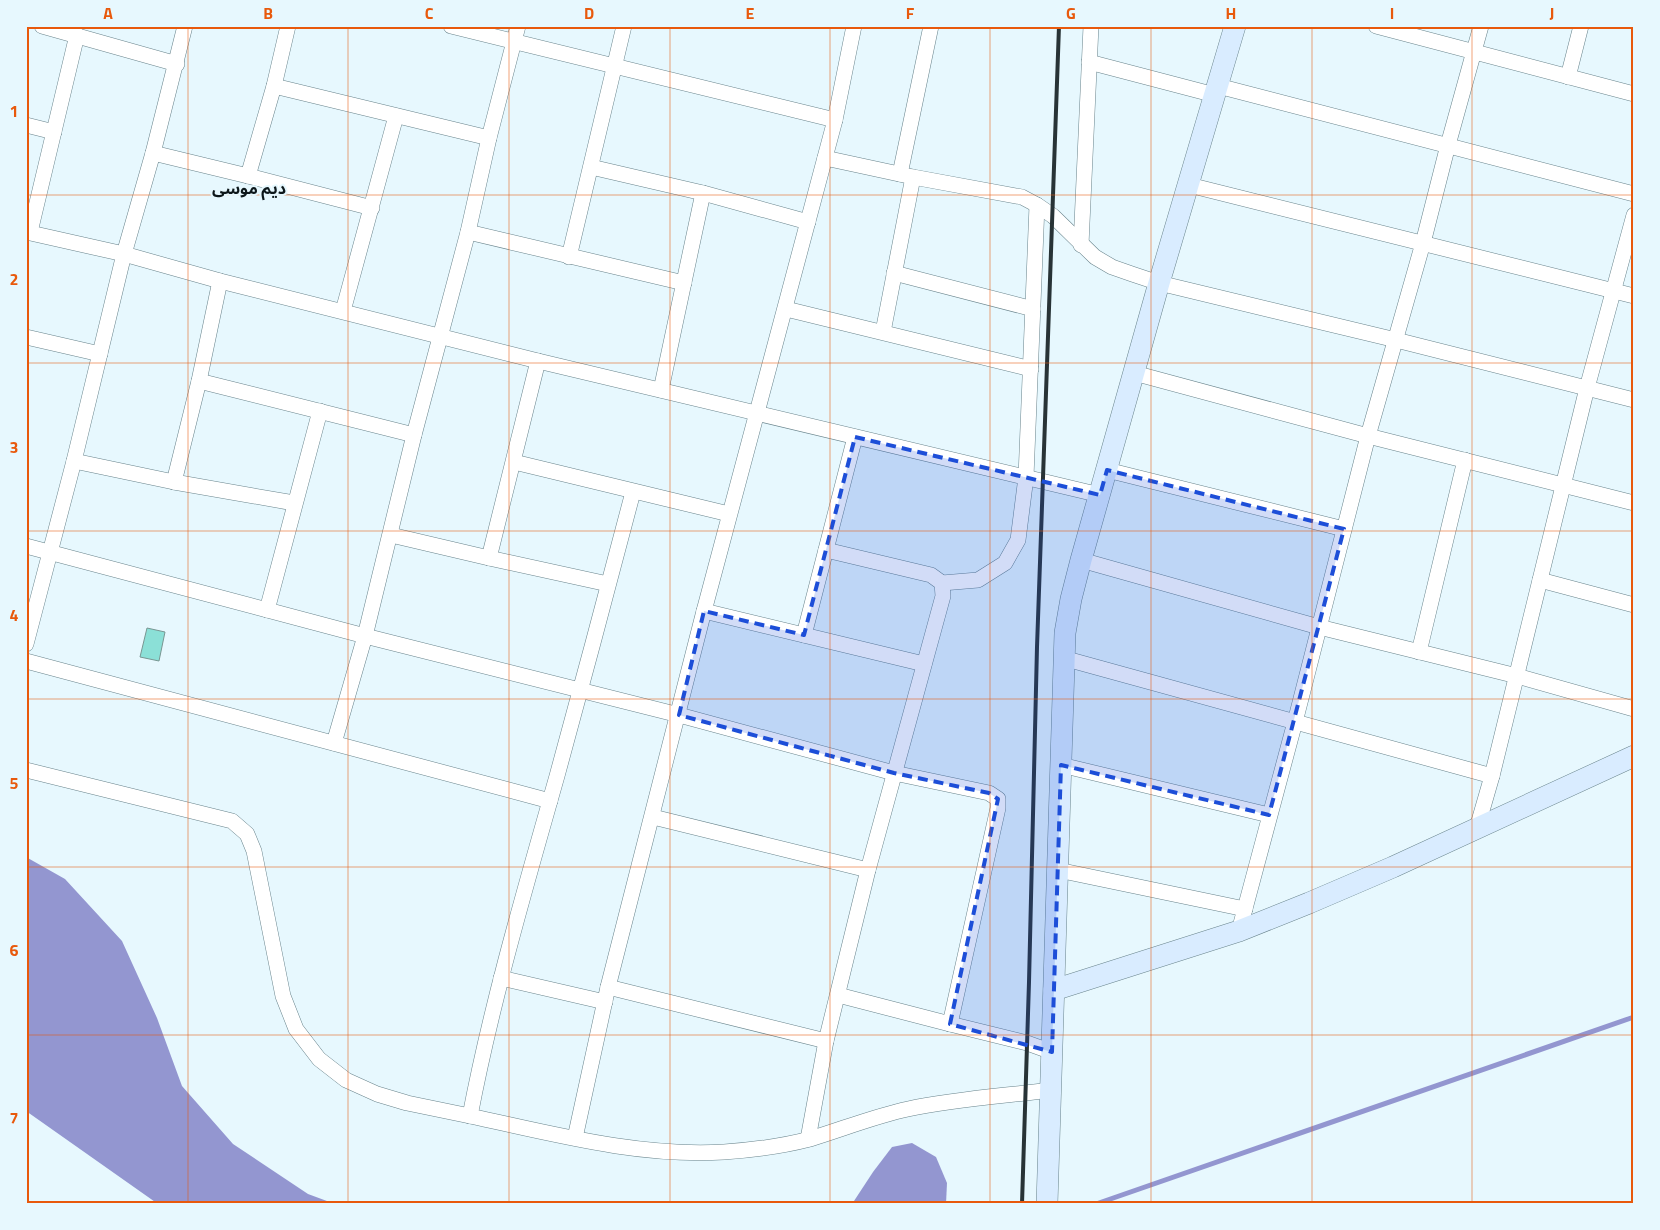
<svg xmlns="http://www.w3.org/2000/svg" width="1660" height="1230" font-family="'Titillium Web','Noto Sans Arabic',sans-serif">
  <rect width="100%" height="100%" fill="#e7f8fe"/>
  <g fill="#9396d0">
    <path d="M 26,857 L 65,879 L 122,941 L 157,1018 L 182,1086 L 233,1144 L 308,1194 L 335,1204 L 158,1204 L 26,1111 Z"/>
    <path d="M 912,1143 L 936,1157 L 947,1183 L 946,1204 L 852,1204 L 873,1172 L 892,1147 Z"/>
  </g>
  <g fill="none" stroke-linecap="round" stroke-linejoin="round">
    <path stroke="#9396d0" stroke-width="5" d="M 1096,1204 L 1634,1017"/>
  </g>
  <path fill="#8be0d7" stroke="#799692" d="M 147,628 L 165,632 L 159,661 L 140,657 Z"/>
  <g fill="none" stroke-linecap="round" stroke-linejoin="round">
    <g stroke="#69848c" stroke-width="16">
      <g id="street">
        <path d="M 42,26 L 177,64"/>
        <path d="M 451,26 L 835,120"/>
        <path d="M 1376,26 L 1634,94"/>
        <path d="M 1089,62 L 1215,95"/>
        <path d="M 1568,77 L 1581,26"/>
        <path d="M 274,86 L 489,138"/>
        <path d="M 1218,86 L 1634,194"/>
        <path d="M 26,125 L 54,132"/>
        <path d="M 153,153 L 248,176 L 372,208"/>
        <path d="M 825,158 L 913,177 L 1022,197 L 1037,205 L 1053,216 L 1095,257 L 1112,267 L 1132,274 L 1159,283 L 1396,340 L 1634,400"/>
        <path d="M 591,167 L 703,193 L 808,222"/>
        <path d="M 900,174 L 931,26"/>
        <path d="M 248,176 L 274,86 L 288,26"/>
        <path d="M 1189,185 L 1634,296"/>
        <path d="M 26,232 L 124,254 L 220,281 L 538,361 L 1100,495"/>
        <path d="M 30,232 L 77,35"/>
        <path d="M 468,232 L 684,283"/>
        <path d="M 1081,245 L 1091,26"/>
        <path d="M 569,257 L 624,26"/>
        <path d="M 894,273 L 1033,309"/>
        <path d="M 786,309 L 1031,369"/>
        <path d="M 343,311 L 396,116"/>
        <path d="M 883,332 L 913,177"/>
        <path d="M 26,337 L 100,354"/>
        <path d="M 1134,373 L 1368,436 L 1634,503"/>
        <path d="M 199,381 L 414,435"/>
        <path d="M 661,390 L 703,193"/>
        <path d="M 74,461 L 174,482 L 294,503"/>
        <path d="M 514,462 L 729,514"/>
        <path d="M 1107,470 L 1344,529"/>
        <path d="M 174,482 L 199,381 L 220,281"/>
        <path d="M 633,492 C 608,586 583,682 557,776 C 525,889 492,1001 470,1116 C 554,1134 638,1157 724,1152 C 753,1150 783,1146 810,1139 C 843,1129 875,1116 908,1109 C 955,1099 1003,1096 1051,1090"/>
        <path d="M 391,535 L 489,558 L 608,584"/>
        <path d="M 26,546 L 365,636 L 679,715 L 894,773 L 989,793 L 998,799 L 998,808 L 950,1024 L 838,995"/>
        <path d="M 489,558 L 538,361"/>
        <path d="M 1081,560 L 1319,627 L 1517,676 L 1634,709"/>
        <path d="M 1540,580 L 1634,605"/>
        <path d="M 942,583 L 978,580 L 1005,563 L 1018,540 L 1026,477 L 1037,205"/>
        <path d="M 267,610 L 320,411"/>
        <path d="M 704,611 L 924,664"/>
        <path d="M 804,635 L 855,437"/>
        <path d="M 26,644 L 74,461 L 124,254 L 153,153 L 185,26"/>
        <path d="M 1419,652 L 1465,460"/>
        <path d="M 1063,658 L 1492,776 L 1477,828"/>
        <path d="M 26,661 L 550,801"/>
        <path d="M 334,743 L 365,636 L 414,435 L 468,232 L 489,138 L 518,26"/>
        <path d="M 1061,765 L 1269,815"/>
        <path d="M 26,770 L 232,821 L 247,834 L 254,851 L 283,996 L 296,1029 L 319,1059 L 346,1080 L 377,1094 L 407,1103 L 470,1116"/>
        <path d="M 1492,776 L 1587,388 L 1634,215"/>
        <path d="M 653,817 L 868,870"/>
        <path d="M 1058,870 L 1245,909"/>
        <path d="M 1239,931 L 1295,722 L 1368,436 L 1423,243 L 1448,145 L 1481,26"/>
        <path d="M 501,978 L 605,1002"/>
        <path d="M 608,987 L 826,1041"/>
        <path d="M 950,1024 L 1027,1043 L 1052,1052"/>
        <path d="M 575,1138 L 608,987 L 704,611 L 835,120 L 854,26"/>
        <path d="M 808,1139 L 826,1041 L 868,870 L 943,596 L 942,583 L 931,575 L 826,550"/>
      </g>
    </g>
    <g stroke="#69848c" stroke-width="22">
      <g id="secondary">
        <path d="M 1054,990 L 1239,931 L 1309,903 L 1393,867 L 1634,756"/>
        <path d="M 1047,1204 L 1065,633 L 1071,599 L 1081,560 L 1159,283 L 1235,26"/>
      </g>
    </g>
    <use href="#street" stroke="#fff" stroke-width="15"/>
    <use href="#secondary" stroke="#d9ecff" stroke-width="21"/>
    <path stroke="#283336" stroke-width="4" d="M 1022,1204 L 1029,982 L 1037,647 L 1059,26"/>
  </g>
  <path fill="#1d4ed8" fill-opacity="0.2" stroke="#1d4ed8" stroke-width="4" stroke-dasharray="10 6" stroke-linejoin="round" d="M 855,437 L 1100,495 L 1107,470 L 1344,529 L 1269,815 L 1061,765 L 1052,1052 L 950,1024 L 998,799 L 989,793 L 894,773 L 679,715 L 704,611 L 804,635 Z"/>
  <path fill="none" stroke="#e8590c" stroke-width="1" stroke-opacity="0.55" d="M 188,26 L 188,1204M 348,26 L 348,1204M 509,26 L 509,1204M 670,26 L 670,1204M 830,26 L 830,1204M 990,26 L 990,1204M 1151,26 L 1151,1204M 1312,26 L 1312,1204M 1472,26 L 1472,1204M 26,195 L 1634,195M 26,363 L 1634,363M 26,531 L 1634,531M 26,699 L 1634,699M 26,867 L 1634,867M 26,1035 L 1634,1035"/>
  <g text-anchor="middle" stroke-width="4" stroke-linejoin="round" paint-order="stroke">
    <g font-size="16" font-weight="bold" fill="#0d171a" stroke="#e7f8fe">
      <text x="249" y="194">ديم موسى</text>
    </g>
  </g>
  <rect width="1660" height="1230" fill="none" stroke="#e7f8fe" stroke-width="55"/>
  <rect x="28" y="28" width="1604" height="1174" fill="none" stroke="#e8590c" stroke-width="2"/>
  <g font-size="16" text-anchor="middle" font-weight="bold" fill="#e8590c">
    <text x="108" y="19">A</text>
    <text x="268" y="19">B</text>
    <text x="429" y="19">C</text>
    <text x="589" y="19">D</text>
    <text x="750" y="19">E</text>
    <text x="910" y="19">F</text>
    <text x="1071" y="19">G</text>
    <text x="1231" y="19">H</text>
    <text x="1392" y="19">I</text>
    <text x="1552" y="19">J</text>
    <text x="14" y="117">1</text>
    <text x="14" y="285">2</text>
    <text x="14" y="453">3</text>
    <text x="14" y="621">4</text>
    <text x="14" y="789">5</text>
    <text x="14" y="956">6</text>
    <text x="14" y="1124">7</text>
  </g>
</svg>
